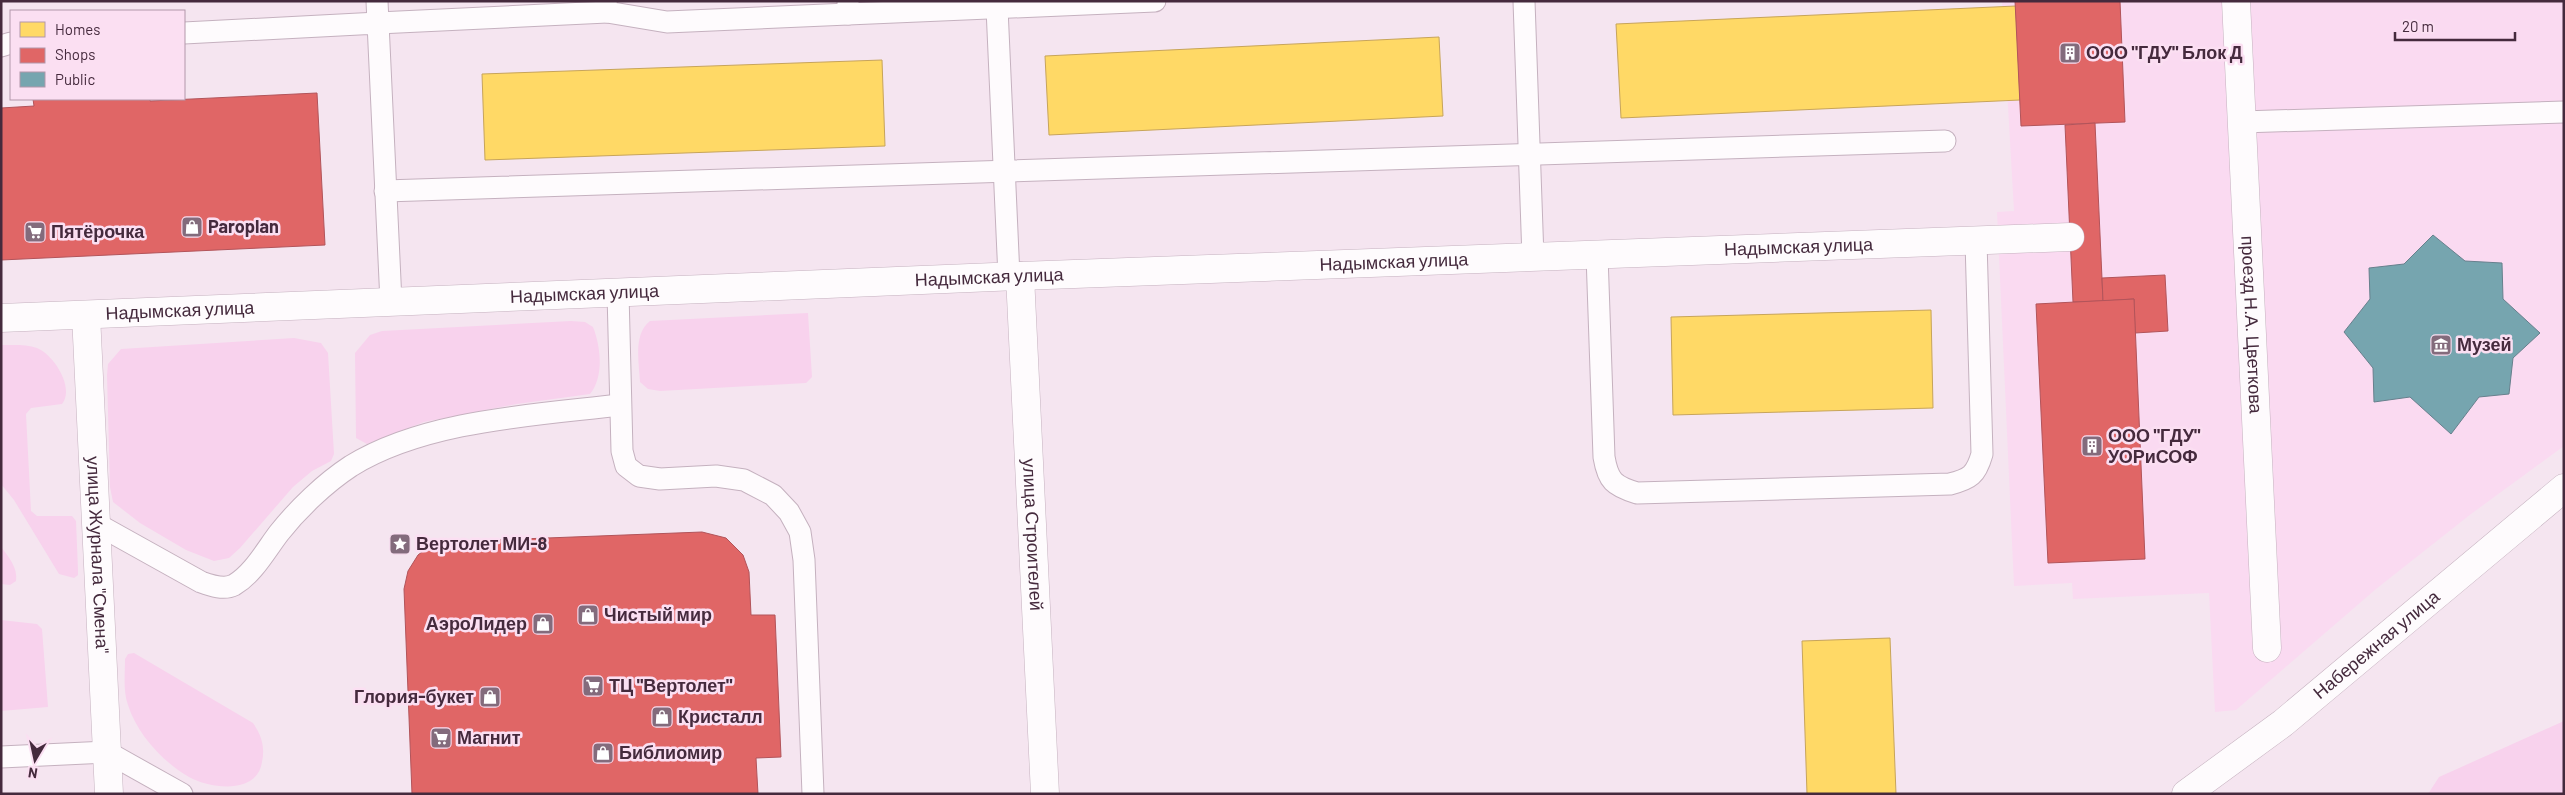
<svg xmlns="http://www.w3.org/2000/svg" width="2565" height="795" font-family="Barlow,sans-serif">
  <rect width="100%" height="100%" fill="#f5e5f0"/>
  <path fill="#fadaf1" d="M 2002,1 L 2564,1 L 2564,446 L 2471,514 L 2376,589 L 2236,710 L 2215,712 L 2209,593 L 2073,599 L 2072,583 L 2014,586 L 1997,212 L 2014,211 Z"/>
  <g fill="#f8d2ed">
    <path d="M 808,313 L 812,377 L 806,383 L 660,391 L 648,389 L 640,382 C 639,362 633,334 650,321 Z"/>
    <path d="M 571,321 L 585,322 L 593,327 C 601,347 604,377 590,394 L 517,404 L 424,422 L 367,444 L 356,438 L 355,353 L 370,335 L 382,331 Z"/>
    <path d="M 294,338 L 321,343 L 328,353 L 334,454 L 331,461 L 312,471 L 293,487 L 240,548 L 229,558 L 214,561 L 186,550 L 140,523 L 113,502 L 110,487 L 107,375 L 108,364 L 121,349 Z"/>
    <path d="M 1,345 C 12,345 27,344 37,348 C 54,355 75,388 62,404 L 31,408 L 26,414 L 31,511 L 37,516 L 72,516 L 76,521 L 78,570 L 78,575 L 74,578 L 59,574 L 14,500 L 1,484 Z"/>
    <path d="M 1,547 C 9,557 18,568 16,581 L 10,585 L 1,584 Z"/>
    <path d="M 1,620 L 37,624 L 42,629 L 48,707 L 1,711 Z"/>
    <path d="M 134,653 L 253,723 C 262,736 265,747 262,762 C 257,795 211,789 189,777 C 163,762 137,734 128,705 C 123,692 125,674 125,659 L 128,654 Z"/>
    <path d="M 2564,721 L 2564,794 L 2428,794 L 2439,777 Z"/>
  </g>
  <g fill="#ffd966" stroke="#c7a45a">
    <path d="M 2016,6 L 2020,100 L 1621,118 L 1616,24 Z"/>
    <path d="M 1439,37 L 1443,116 L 1049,135 L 1045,56 Z"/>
    <path d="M 882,60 L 885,146 L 485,160 L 482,74 Z"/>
    <path d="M 1931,310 L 1933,408 L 1673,415 L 1671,317 Z"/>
    <path d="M 1890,638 L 1896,794 L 1807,794 L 1802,641 Z"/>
  </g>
  <g fill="#e06666" stroke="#b2545a">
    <path d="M 2015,1 L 2120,1 L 2125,122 L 2021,126 Z"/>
    <path d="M 317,93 L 325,245 L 1,260 L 1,108 L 34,106 L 33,99 L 150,99 L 150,101 Z"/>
    <path d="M 2095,123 L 2103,301 L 2073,302 L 2065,125 Z"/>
    <path d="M 2165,275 L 2168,331 L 2135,333 L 2134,299 L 2103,301 L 2102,278 Z"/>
    <path d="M 2134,299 L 2145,559 L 2048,563 L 2036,304 Z"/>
    <path d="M 702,532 L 726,538 L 743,555 L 749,572 L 751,615 L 775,615 L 781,757 L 756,758 L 758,794 L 412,794 L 404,589 L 408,571 L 418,555 L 427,548 L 444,542 Z"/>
  </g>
  <path fill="#76a5af" stroke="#67808d" d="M 2433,235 L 2465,261 L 2502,263 L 2503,299 L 2540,333 L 2513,358 L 2509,394 L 2479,397 L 2451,434 L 2410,397 L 2374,402 L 2373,368 L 2344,332 L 2370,299 L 2369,268 L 2404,264 Z"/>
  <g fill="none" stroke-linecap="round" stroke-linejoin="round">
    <g stroke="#c5b1bf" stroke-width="23">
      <g id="service">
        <path d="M 377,1 L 378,23 L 607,12"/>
        <path d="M 606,1 L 607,12 L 667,22 L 848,14 L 848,1"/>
        <path d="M 1524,1 L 1533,258"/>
        <path d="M 997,8 L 1009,277"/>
        <path d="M 848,14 L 1155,1"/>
        <path d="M 184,33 L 378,23 L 391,302"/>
        <path d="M 1,46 L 11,43"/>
        <path d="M 2242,122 L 2564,112"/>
        <path d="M 385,191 L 1945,141"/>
        <path d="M 1597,255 L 1604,457 C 1608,481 1614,486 1637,493 L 1950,484 C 1970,479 1976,475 1982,454 L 1976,241"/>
        <path d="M 618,293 L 622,451 L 626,466 L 639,476 L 660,479 L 716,476 L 744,480 L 773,495 L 789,512 L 800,532 L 804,560 L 813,794"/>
        <path d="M 95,523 L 201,582 C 212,586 224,590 234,585 C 253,574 266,550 279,533 C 298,509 325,483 351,466 C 425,420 536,415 620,405"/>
        <path d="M 1,757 L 107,752 L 182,794"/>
      </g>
    </g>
    <g stroke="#c5b1bf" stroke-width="29">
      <g id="pedestrian">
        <path id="s1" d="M 2186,794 L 2283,723 L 2564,488"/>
      </g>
    </g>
    <g stroke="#c5b1bf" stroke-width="29">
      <g id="minor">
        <path id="s2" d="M 2236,1 L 2267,648"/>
        <path id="s3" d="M 1020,276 L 1045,794"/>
        <path id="s4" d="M 86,315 L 109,794"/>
        <path id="s5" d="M 1,318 L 1020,276 L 2070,237"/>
      </g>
    </g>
    <use href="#service" stroke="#fefbfd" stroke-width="21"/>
    <use href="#pedestrian" stroke="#fefbfd" stroke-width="28"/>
    <use href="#minor" stroke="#fefbfd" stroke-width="28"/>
  </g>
  <defs>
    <g id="building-square" transform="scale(1.125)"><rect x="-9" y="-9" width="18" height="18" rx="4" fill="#836b7c" stroke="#fbdff2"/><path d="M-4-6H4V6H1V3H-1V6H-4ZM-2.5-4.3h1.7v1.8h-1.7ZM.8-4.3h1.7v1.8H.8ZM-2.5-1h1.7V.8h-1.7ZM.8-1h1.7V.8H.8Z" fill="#fff"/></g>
    <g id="shop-square" transform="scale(1.125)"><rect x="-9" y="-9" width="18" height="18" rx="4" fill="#836b7c" stroke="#fbdff2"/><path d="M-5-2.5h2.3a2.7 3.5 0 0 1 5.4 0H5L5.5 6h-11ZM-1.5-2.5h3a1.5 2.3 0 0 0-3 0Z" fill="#fff"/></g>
    <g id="supermarket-square" transform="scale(1.125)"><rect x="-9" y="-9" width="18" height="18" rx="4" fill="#836b7c" stroke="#fbdff2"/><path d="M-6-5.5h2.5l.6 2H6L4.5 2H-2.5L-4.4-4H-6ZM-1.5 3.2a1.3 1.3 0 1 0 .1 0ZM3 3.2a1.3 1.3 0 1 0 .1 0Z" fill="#fff"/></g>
    <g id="museum-square" transform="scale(1.125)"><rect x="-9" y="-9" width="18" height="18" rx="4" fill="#836b7c" stroke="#fbdff2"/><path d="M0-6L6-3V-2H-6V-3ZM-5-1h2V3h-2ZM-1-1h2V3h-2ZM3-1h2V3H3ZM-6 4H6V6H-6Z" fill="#fff"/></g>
    <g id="sight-square" transform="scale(1.125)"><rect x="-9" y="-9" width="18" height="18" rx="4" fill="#836b7c" stroke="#fbdff2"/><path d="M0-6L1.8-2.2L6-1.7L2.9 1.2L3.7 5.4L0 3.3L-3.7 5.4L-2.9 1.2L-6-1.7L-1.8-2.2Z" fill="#fff"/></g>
  </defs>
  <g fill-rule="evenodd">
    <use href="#building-square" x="2070" y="53"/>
    <use href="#shop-square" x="192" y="227"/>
    <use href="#supermarket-square" x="35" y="232"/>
    <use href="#museum-square" x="2441" y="345"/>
    <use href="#building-square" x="2092" y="446"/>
    <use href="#sight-square" x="400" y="544"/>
    <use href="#shop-square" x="588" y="615"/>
    <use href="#shop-square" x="543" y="624"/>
    <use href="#supermarket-square" x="593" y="686"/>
    <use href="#shop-square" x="490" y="697"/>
    <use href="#shop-square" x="662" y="717"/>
    <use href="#supermarket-square" x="441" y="738"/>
    <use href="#shop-square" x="603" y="753"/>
  </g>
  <g text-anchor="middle" stroke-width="5" stroke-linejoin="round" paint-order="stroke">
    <g font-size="18" font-weight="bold" fill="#452a3d" stroke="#fbdff2" text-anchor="start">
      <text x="2086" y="59">ООО "ГДУ" Блок Д</text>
      <text x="208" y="233">Paroplan</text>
      <text x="51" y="238">Пятёрочка</text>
      <text x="2457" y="351">Музей</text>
      <text x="2108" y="442">ООО "ГДУ"<tspan x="2108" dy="21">УОРиСОФ</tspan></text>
      <text x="416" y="550">Вертолет МИ-8</text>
      <text x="604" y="621">Чистый мир</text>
      <text x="527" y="630" text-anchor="end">АэроЛидер</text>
      <text x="609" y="692">ТЦ "Вертолет"</text>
      <text x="474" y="703" text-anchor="end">Глория-букет</text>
      <text x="678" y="723">Кристалл</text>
      <text x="457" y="744">Магнит</text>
      <text x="619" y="759">Библиомир</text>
    </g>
    <g font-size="18" fill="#452a3d" stroke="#fbdff2">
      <text dy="6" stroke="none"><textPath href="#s5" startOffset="1799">Надымская улица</textPath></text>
      <text dy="6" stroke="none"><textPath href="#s5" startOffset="1394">Надымская улица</textPath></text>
      <text dy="6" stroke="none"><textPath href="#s5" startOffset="989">Надымская улица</textPath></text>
      <text dy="6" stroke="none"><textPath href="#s5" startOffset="584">Надымская улица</textPath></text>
      <text dy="6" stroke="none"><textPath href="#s5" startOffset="179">Надымская улица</textPath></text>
      <text dy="6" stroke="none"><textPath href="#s2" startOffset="324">проезд Н.А. Цветкова</textPath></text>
      <text dy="6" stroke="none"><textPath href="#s3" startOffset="259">улица Строителей</textPath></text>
      <text dy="6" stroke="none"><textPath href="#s4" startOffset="240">улица Журнала "Смена"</textPath></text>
      <text dy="6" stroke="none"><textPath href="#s1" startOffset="242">Набережная улица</textPath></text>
    </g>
  </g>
  <rect width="2565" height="795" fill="none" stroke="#452a3d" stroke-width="5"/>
  <rect x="10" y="10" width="175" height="90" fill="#fbdff2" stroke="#b297aa"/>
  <rect x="20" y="22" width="25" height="15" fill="#ffd966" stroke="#b297aa"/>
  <text x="55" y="35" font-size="15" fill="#452a3d">Homes</text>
  <rect x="20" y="48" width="25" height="15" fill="#e06666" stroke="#b297aa"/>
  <text x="55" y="60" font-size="15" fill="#452a3d">Shops</text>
  <rect x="20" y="72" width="25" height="15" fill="#76a5af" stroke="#b297aa"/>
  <text x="55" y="85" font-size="15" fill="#452a3d">Public</text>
  <g transform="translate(35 760) rotate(189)" stroke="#fbdff2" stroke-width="4" paint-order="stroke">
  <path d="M0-4L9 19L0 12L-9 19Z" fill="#452a3d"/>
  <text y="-8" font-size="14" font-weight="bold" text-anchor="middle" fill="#452a3d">N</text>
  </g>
  <path d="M2395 32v8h120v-8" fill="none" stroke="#452a3d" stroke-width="2.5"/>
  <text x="2402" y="32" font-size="15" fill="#452a3d" stroke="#fbdff2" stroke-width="4" paint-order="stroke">20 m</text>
</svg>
